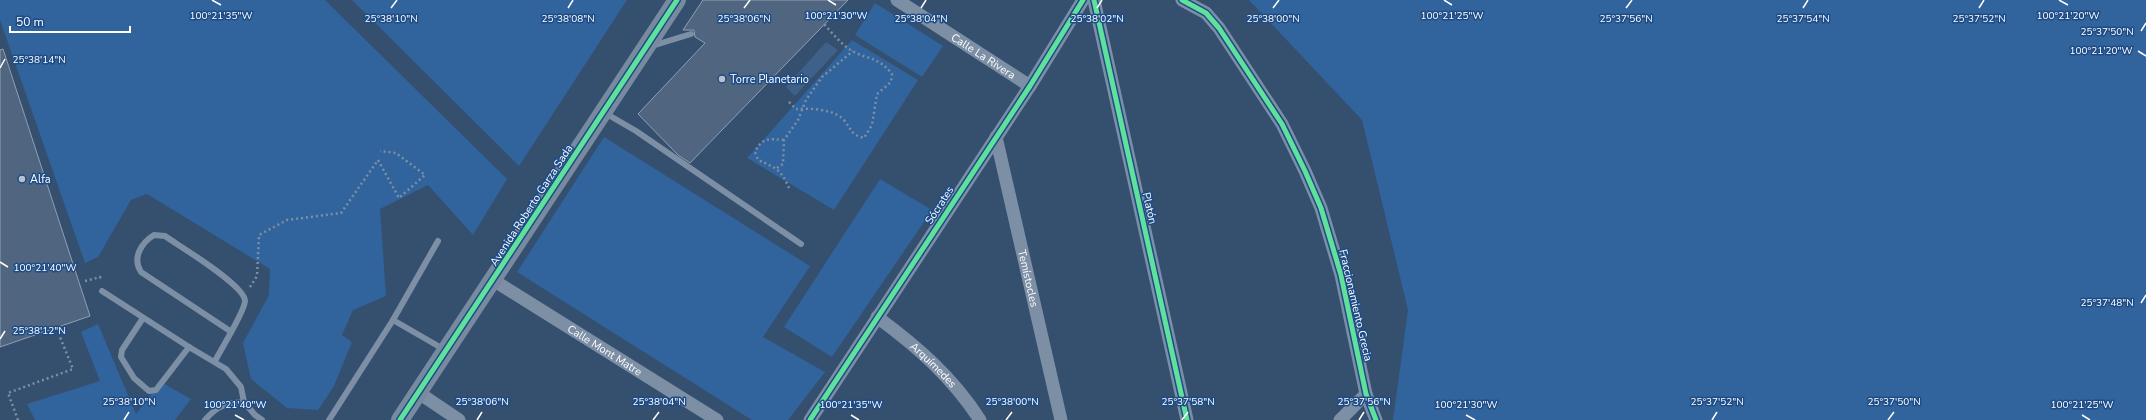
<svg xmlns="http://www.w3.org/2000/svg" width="2146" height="420" font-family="'Nunito Sans',sans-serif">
  <rect width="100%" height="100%" fill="#354f6f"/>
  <g fill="#31639d">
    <path d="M 0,0 L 325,0 L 507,179 L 473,235 L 428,185 L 380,209 L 386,296 L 353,310 L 342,335 L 352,342 L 334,386 L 318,410 L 287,408 L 251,379 L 243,343 L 269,295 L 270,269 L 147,194 L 131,200 L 98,257 L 85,263 L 0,20 Z"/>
    <path d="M 352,0 L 627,0 L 519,166 Z"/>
    <path d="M 1249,0 L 2146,0 L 2146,420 L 1393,420 L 1408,310 L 1362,120 Z"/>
    <path d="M 875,3 L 943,46 L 922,77 L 855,35 Z"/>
    <path d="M 852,40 L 918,80 L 834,210 L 747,158 Z"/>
    <path d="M 604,137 L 810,266 L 763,337 L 825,372 L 788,420 L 752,420 L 517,272 Z"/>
    <path d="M 880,179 L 932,210 L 832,357 L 784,327 Z"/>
    <path d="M 98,324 L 136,414 L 161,382 L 191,399 L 175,420 L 35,420 L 27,404 L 100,381 L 81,332 Z"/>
  </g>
  <path fill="#3e6089" d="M 826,42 L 838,50 L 795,96 L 786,87 Z"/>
  <g fill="#506680" stroke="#909fb2">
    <path d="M 703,0 L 848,0 L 690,163 L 678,155 L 638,114 L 705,43 L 695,37 L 694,30 L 683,30 Z"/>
    <path d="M 3,49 L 90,316 L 0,347 L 0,50 Z"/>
  </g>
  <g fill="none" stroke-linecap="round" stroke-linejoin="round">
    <g stroke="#7c8fa5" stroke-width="2.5" stroke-dasharray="2 3" stroke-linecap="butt">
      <path d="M 789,102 L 796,109 C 810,108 834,109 844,120 C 852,130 850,134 864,138 L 872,125 L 877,94 L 891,82 L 892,74 C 879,57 869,60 852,51 C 841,44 833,34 824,24"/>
      <path d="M 784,140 C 769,139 762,137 755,152 L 758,160 C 777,168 781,170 789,188"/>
      <path d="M 777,168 L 783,164 L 784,140 L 798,120 L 806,100 L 822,77 L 853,51"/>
      <path d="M 85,281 L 100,277 L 101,280"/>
      <path d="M 250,287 L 257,276 L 259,235 L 287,220 L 341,213 L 378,160 L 399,198 L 425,175 L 396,153 L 380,151"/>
      <path d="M 18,420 L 8,393 L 73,369 L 60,337"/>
    </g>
    <g stroke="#7c8fa5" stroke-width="6">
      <path d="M 652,44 L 655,45 L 691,34"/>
      <path d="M 605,113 L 636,131 L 801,244"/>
      <path d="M 102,291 L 189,347 L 226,369 L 241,387 L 244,402 L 255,415 L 262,420"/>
      <path d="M 143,318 L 122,350 L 121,357 L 134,378 L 149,391 L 156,390 L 189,347"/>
      <path d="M 393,320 L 445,350"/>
      <path d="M 215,361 C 221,349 245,311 245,301 C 245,285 179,246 165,236 L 154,235 C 141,243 132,258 141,272 L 230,331"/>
      <path d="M 205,420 C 217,406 226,403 244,402"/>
      <path d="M 329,420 L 393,320 L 438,241"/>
    </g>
    <g stroke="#7c8fa5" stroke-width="13">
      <path id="s1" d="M 897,0 L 1030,86"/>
      <path d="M 1094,0 L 1187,420"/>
      <path d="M 1182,0 L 1206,13 L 1219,28 L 1282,124 L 1305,171 L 1321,208 L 1341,275 L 1366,394 L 1376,420"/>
      <path id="s2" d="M 996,137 L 1061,420"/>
      <path id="s3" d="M 493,280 L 717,420"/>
      <path id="s4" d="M 877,317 C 918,347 953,378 980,420"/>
      <path d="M 419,393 L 459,420"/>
      <path d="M 810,420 L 1030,86 L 1083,0"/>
      <path d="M 1340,420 L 1366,394"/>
    </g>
    <path stroke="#778a9f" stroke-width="18" d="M 400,420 L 677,0"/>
    <g stroke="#1d4c87" stroke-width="8">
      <g id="cycleway">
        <path d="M 1094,0 L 1187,420"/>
        <path d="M 1182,0 L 1206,13 L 1219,28 L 1282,124 L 1305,171 L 1321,208 L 1341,275 L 1366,394 L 1376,420"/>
        <path d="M 400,420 L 677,0"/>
        <path d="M 810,420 L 1030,86 L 1083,0"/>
      </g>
    </g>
    <use href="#cycleway" stroke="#60e19b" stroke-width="5"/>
  </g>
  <path fill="none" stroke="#fff" stroke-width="1.5" d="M 212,0 L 221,5M 828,0 L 836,5M 1444,0 L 1452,5M 2059,0 L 2068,5M 391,8 L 397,0M 568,8 L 573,0M 744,8 L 750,0M 921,8 L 926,0M 1097,8 L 1102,0M 1273,8 L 1279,0M 1626,8 L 1632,0M 1803,8 L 1808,0M 1979,8 L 1984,0M 2141,31 L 2146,23M 2138,51 L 2146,56M 0,68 L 5,59M 0,262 L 8,267M 2141,303 L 2146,295M 0,339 L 5,331M 235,415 L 244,420M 851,415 L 859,420M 1466,415 L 1475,420M 2082,415 L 2090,420M 124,420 L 129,412M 477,420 L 482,412M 653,420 L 659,412M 1006,420 L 1012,412M 1182,420 L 1188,412M 1359,420 L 1364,412M 1712,420 L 1717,412M 1888,420 L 1894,412"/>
  <g fill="#b8c1cd" stroke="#1d4c87" stroke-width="1.5">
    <circle cx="722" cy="79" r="4"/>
    <circle cx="22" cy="179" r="4"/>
  </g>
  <g text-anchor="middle" stroke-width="3" stroke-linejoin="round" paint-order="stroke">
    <g font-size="11" fill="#fff" stroke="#1d4c87">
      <text dy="4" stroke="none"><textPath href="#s1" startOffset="103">Calle La Rivera</textPath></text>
      <text transform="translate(531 205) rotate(-57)" y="4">Avenida Roberto Garza Sada</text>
      <text transform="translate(939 205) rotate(-57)" y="4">Sócrates</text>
      <text transform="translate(1150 208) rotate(77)" y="4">Platón</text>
      <text dy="4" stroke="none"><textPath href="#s2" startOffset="145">Temístocles</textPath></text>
      <text transform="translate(1356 305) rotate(77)" y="4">Fraccionamiento Grecia</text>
      <text dy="4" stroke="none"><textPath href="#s3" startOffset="132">Calle Mont Matre</textPath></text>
      <text dy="4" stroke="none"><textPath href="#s4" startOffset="74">Arquímedes</textPath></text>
    </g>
    <g font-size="11" fill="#fff" stroke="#1d4c87" text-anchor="start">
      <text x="730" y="83">Torre Planetario</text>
      <text x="30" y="183">Alfa</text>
    </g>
  </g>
  <g font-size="10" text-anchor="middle" fill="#fff" stroke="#1d4c87" stroke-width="3" stroke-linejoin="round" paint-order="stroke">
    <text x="2068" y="19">100°21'20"W</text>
    <text x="221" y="19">100°21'35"W</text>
    <text x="836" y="19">100°21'30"W</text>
    <text x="1452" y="19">100°21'25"W</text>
    <text x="1273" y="22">25°38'00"N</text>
    <text x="391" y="22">25°38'10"N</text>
    <text x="568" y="22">25°38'08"N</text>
    <text x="744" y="22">25°38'06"N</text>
    <text x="921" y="22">25°38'04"N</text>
    <text x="1097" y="22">25°38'02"N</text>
    <text x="1626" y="22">25°37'56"N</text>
    <text x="1803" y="22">25°37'54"N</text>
    <text x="1979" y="22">25°37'52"N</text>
    <text x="2107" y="35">25°37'50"N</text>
    <text x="2101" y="54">100°21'20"W</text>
    <text x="39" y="63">25°38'14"N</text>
    <text x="45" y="271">100°21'40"W</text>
    <text x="2107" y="306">25°37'48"N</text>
    <text x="39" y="334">25°38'12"N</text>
    <text x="129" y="405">25°38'10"N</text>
    <text x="482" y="405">25°38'06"N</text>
    <text x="659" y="405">25°38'04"N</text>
    <text x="1012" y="405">25°38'00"N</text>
    <text x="1188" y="405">25°37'58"N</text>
    <text x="1364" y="405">25°37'56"N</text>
    <text x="1717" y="405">25°37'52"N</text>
    <text x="1894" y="405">25°37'50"N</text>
    <text x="235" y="408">100°21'40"W</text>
    <text x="851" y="408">100°21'35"W</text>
    <text x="1466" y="408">100°21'30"W</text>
    <text x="2082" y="408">100°21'25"W</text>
  </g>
  <path d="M10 26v6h120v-6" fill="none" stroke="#ffffff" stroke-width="2"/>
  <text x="16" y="26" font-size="12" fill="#ffffff" stroke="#1d4c87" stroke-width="3" paint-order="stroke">50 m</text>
</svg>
